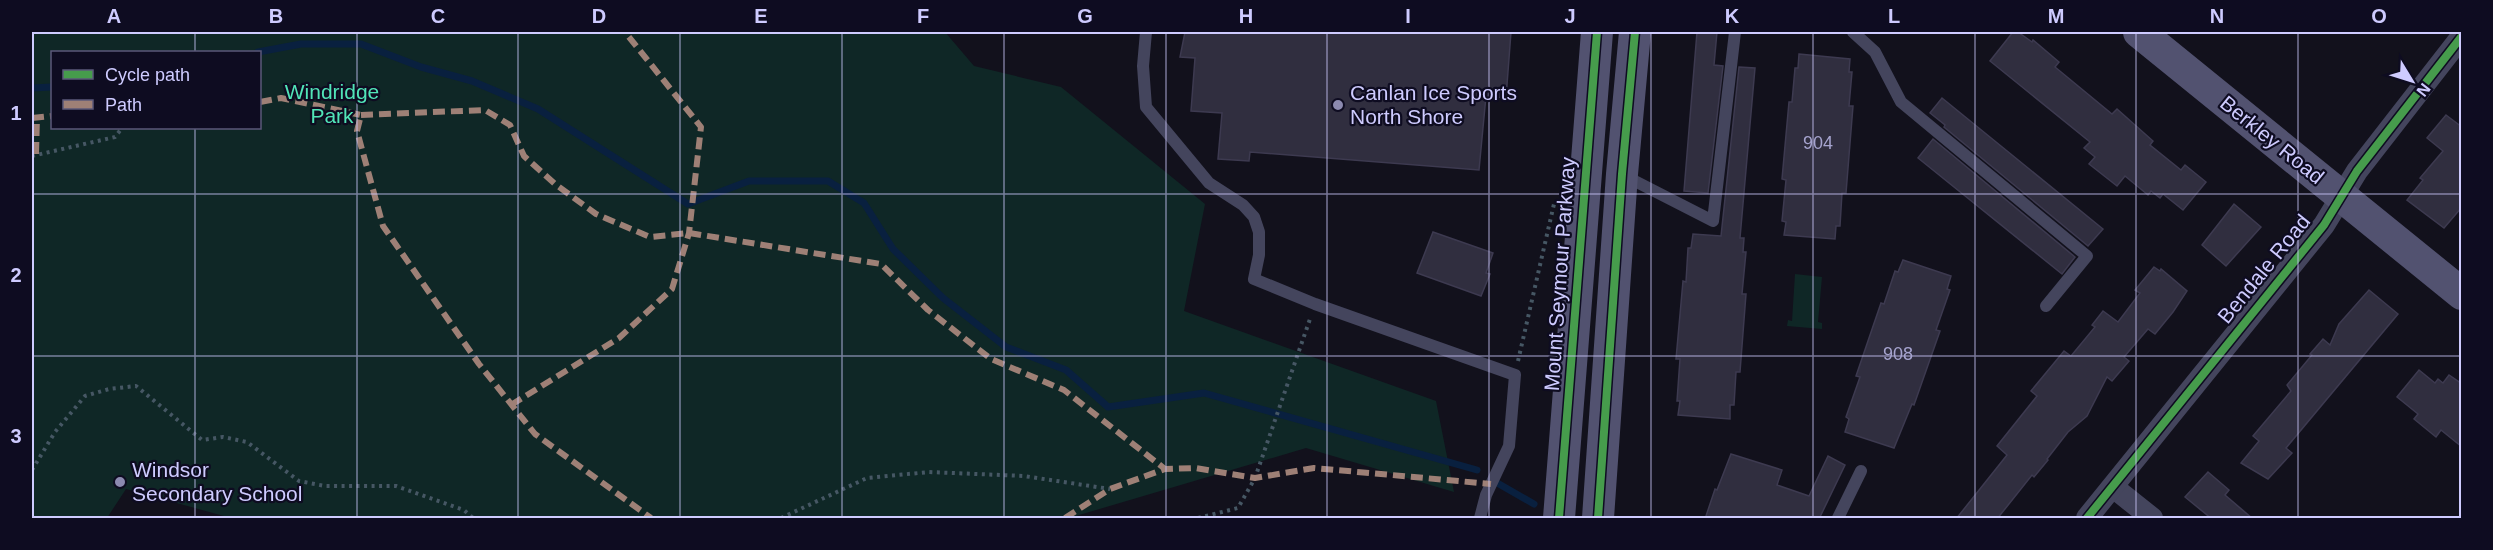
<svg xmlns="http://www.w3.org/2000/svg" width="2493" height="550" font-family="Helvetica,sans-serif">
  <rect width="100%" height="100%" fill="#12111c"/>
  <g fill="#0f2726" fill-rule="evenodd">
    <path d="M 32,32 L 945,32 L 974,66 L 1061,87 L 1205,204 L 1184,311 L 1436,401 L 1454,492 L 1306,448 L 1069,518 L 231,518 L 126,489 L 107,518 L 32,518 ZM 52,52 L 260,52 L 260,128 L 52,128 Z"/>
    <path d="M 1795,274 L 1822,277 L 1818,322 L 1822,323 L 1822,329 L 1787,326 L 1788,320 L 1792,321 Z"/>
  </g>
  <g fill="none" stroke-linecap="round" stroke-linejoin="round">
    <g stroke="#09203f" stroke-width="7">
      <path d="M 258,52 L 301,44 L 361,44 L 421,67 L 472,81 L 538,109 L 688,204 L 749,181 L 828,181 L 864,203 L 893,249 L 943,298 L 1006,347 L 1066,370 L 1108,407 L 1204,393 L 1477,470"/>
      <path d="M 32,88 L 52,87"/>
      <path d="M 1499,484 L 1534,504"/>
    </g>
  </g>
  <g fill="#302e3f" stroke="#3d3a50" stroke-width="1.5">
    <path d="M 1185,32 L 1511,32 L 1506,98 L 1486,96 L 1479,170 L 1250,152 L 1249,161 L 1218,159 L 1222,113 L 1191,111 L 1195,58 L 1180,57 Z"/>
    <path d="M 1697,32 L 1717,32 L 1714,65 L 1723,66 L 1708,193 L 1684,191 Z"/>
    <path d="M 2013,32 L 2018,32 L 2032,42 L 2033,40 L 2059,62 L 2055,67 L 2112,114 L 2117,109 L 2153,141 L 2150,145 L 2181,170 L 2185,165 L 2206,182 L 2183,210 L 2163,194 L 2160,198 L 2151,191 L 2148,195 L 2125,176 L 2117,186 L 2089,164 L 2095,157 L 2084,148 L 2090,142 L 1990,61 Z"/>
    <path d="M 1799,54 L 1850,59 L 1849,72 L 1852,72 L 1849,106 L 1853,106 L 1846,193 L 1842,193 L 1840,226 L 1836,226 L 1835,239 L 1784,235 L 1786,222 L 1782,221 L 1786,180 L 1782,179 L 1789,102 L 1792,102 L 1795,68 L 1798,68 Z"/>
    <path d="M 1739,67 L 1755,68 L 1740,238 L 1744,238 L 1743,252 L 1746,252 L 1742,294 L 1746,294 L 1740,372 L 1736,372 L 1734,405 L 1730,405 L 1730,419 L 1678,415 L 1680,401 L 1677,401 L 1680,359 L 1676,359 L 1683,281 L 1686,282 L 1688,248 L 1691,248 L 1693,234 L 1721,236 Z"/>
    <path d="M 1942,98 L 2103,229 L 2088,246 L 1944,127 L 1945,125 L 1930,113 Z"/>
    <path d="M 2446,115 L 2462,127 L 2462,207 L 2444,228 L 2407,200 L 2423,180 L 2420,178 L 2443,151 L 2427,138 Z"/>
    <path d="M 1933,139 L 2075,257 L 2062,274 L 1918,158 Z"/>
    <path d="M 2234,204 L 2261,227 L 2226,266 L 2202,245 Z"/>
    <path d="M 1433,232 L 1493,253 L 1486,273 L 1490,274 L 1481,296 L 1417,273 Z"/>
    <path d="M 1903,260 L 1951,276 L 1947,289 L 1950,290 L 1936,330 L 1940,331 L 1914,405 L 1912,404 L 1894,448 L 1845,432 L 1849,419 L 1846,417 L 1860,377 L 1856,376 L 1881,303 L 1884,304 L 1895,271 L 1898,272 Z"/>
    <path d="M 2154,267 L 2160,271 L 2161,269 L 2187,291 L 2173,312 L 2155,334 L 2148,329 L 2124,357 L 2129,361 L 2112,381 L 2107,377 L 2087,416 L 2068,432 L 2047,459 L 2048,460 L 2034,477 L 2032,475 L 1997,519 L 1956,519 L 2007,455 L 1997,446 L 2037,396 L 2031,391 L 2064,351 L 2071,356 L 2095,327 L 2092,325 L 2103,311 L 2118,322 L 2140,293 L 2135,290 Z"/>
    <path d="M 2369,290 L 2398,314 L 2286,448 L 2292,453 L 2268,479 L 2241,463 L 2259,441 L 2253,436 L 2291,391 L 2287,385 L 2312,355 L 2310,354 L 2323,339 L 2330,345 L 2339,324 Z"/>
    <path d="M 2419,370 L 2435,383 L 2438,379 L 2443,383 L 2449,375 L 2462,384 L 2462,447 L 2441,430 L 2436,437 L 2414,419 L 2418,414 L 2397,397 Z"/>
    <path d="M 1731,454 L 1782,470 L 1777,485 L 1809,496 L 1828,456 L 1845,465 L 1819,519 L 1705,519 L 1715,489 L 1717,490 Z"/>
    <path d="M 2208,472 L 2229,490 L 2225,495 L 2253,519 L 2212,519 L 2185,497 Z"/>
  </g>
  <g fill="none" stroke-linecap="round" stroke-linejoin="round">
    <g stroke="#465764" stroke-width="4" stroke-dasharray="3 4.5" stroke-linecap="butt">
      <path d="M 32,156 L 115,137 L 122,128"/>
      <path d="M 1518,361 L 1554,204"/>
      <path d="M 32,470 L 55,432 L 85,396 L 109,389 L 136,386 L 202,440 L 223,437 L 247,442 L 299,481 L 325,486 L 396,486 L 464,510 L 473,518"/>
      <path d="M 781,518 L 867,478 L 929,472 L 1024,476 L 1110,489"/>
      <path d="M 1198,518 L 1238,508 L 1255,478 L 1310,319"/>
    </g>
    <g stroke="#44455d" stroke-width="12">
      <path d="M 1146,32 L 1143,66 L 1146,107 L 1209,183 L 1243,205 L 1254,217 L 1259,232 L 1259,255 L 1254,279 L 1315,304 L 1515,375 L 1509,446 L 1486,495 L 1480,518"/>
      <path d="M 1853,32 L 1875,52 L 1901,102 L 2087,256 L 2046,306"/>
      <path d="M 1623,175 L 1713,221 L 1735,32"/>
      <path d="M 1838,518 L 1861,471"/>
    </g>
    <g stroke="#44455d" stroke-width="22">
      <path d="M 2113,487 L 2152,518"/>
      <path d="M 2087,518 L 2324,225 L 2357,171 L 2462,36"/>
    </g>
    <g stroke="#525270" stroke-width="32">
      <path d="M 2139,32 L 2462,294"/>
      <path d="M 1559,518 L 1597,32"/>
      <path d="M 1598,518 L 1622,174 L 1635,32"/>
    </g>
    <g stroke="#9e8076" stroke-width="6" stroke-dasharray="12 6" stroke-linecap="butt">
      <path d="M 260,102 L 281,98 L 361,115 L 357,131 L 383,226 L 479,364 L 535,434 L 651,518"/>
      <path d="M 361,115 L 485,110 L 510,125 L 524,156 L 555,184 L 596,214 L 650,237 L 689,233 L 881,264 L 928,310 L 991,359 L 1064,390 L 1165,469"/>
      <path d="M 32,118 L 52,116"/>
      <path d="M 36,154 L 37,117"/>
      <path d="M 511,405 L 619,338 L 672,289 L 689,233 L 701,127 L 625,32"/>
      <path d="M 1065,518 L 1110,489 L 1165,469 L 1195,468 L 1255,478 L 1314,468 L 1491,484"/>
    </g>
    <g stroke="#0e0c21" stroke-width="11">
      <g id="cycleway">
        <path d="M 1559,518 L 1597,32"/>
        <path d="M 1598,518 L 1622,174 L 1635,32"/>
        <path d="M 2087,518 L 2324,225 L 2357,171 L 2462,36"/>
      </g>
    </g>
    <use href="#cycleway" stroke="#469c4c" stroke-width="8"/>
  </g>
  <path fill="none" stroke="#cecbff" stroke-width="1.5" stroke-opacity="0.55" d="M 195,32 L 195,52M 357,32 L 357,518M 518,32 L 518,518M 680,32 L 680,518M 842,32 L 842,518M 1004,32 L 1004,518M 1166,32 L 1166,518M 1327,32 L 1327,518M 1489,32 L 1489,518M 1651,32 L 1651,518M 1813,32 L 1813,518M 1975,32 L 1975,518M 2136,32 L 2136,518M 2298,32 L 2298,518M 195,128 L 195,518M 32,194 L 2462,194M 32,356 L 2462,356"/>
  <g fill="#8c8ab0" stroke="#0e0c21" stroke-width="2">
    <circle cx="1338" cy="105" r="6"/>
    <circle cx="120" cy="482" r="6"/>
  </g>
  <g text-anchor="middle" stroke-width="4.5" stroke-linejoin="round" paint-order="stroke">
    <g font-size="18" fill="#a6a4cf">
      <text x="1818" y="149">904</text>
      <text x="1898" y="360">908</text>
    </g>
    <g font-size="21" fill="#51e5b8" stroke="#0e0c21">
      <text x="332" y="99">Windridge<tspan x="332" dy="24">Park</tspan></text>
    </g>
    <g font-size="21" fill="#cecbff" stroke="#0e0c21" text-anchor="start">
      <text x="1350" y="100">Canlan Ice Sports<tspan x="1350" dy="24">North Shore</tspan></text>
      <text x="132" y="477">Windsor<tspan x="132" dy="24">Secondary School</tspan></text>
    </g>
    <g font-size="21" fill="#cecbff" stroke="#0e0c21">
      <text transform="translate(2272 140) rotate(39)" y="7">Berkley Road</text>
      <text transform="translate(2264 269) rotate(-51)" y="7">Bendale Road</text>
      <text transform="translate(1560 274) rotate(-86)" y="7">Mount Seymour Parkway</text>
    </g>
  </g>
  <rect width="2493" height="550" fill="none" stroke="#0e0c21" stroke-width="66"/>
  <rect x="51" y="51" width="210" height="78" fill="#0e0c21" stroke="#5b587a" stroke-width="1.5"/>
  <rect x="63" y="70" width="30" height="9" fill="#469c4c" stroke="#5b587a" stroke-width="1.5"/>
  <text x="105" y="81" font-size="18" fill="#cecbff">Cycle path</text>
  <rect x="63" y="100" width="30" height="9" fill="#9e8076" stroke="#5b587a" stroke-width="1.5"/>
  <text x="105" y="111" font-size="18" fill="#cecbff">Path</text>
  <g transform="translate(2412 81) rotate(128)" stroke="#0e0c21" stroke-width="4.5" paint-order="stroke">
  <path d="M0-4.5L10 22L0 15L-10 22Z" fill="#cecbff"/>
  <text y="-9" font-size="16" font-weight="bold" text-anchor="middle" fill="#cecbff">N</text>
  </g>
  <rect x="33" y="33" width="2427" height="484" fill="none" stroke="#cecbff" stroke-width="2"/>
  <g font-size="20" text-anchor="middle" font-weight="bold" fill="#cecbff">
    <text x="114" y="23">A</text>
    <text x="276" y="23">B</text>
    <text x="438" y="23">C</text>
    <text x="599" y="23">D</text>
    <text x="761" y="23">E</text>
    <text x="923" y="23">F</text>
    <text x="1085" y="23">G</text>
    <text x="1246" y="23">H</text>
    <text x="1408" y="23">I</text>
    <text x="1570" y="23">J</text>
    <text x="1732" y="23">K</text>
    <text x="1894" y="23">L</text>
    <text x="2056" y="23">M</text>
    <text x="2217" y="23">N</text>
    <text x="2379" y="23">O</text>
    <text x="16" y="120">1</text>
    <text x="16" y="282">2</text>
    <text x="16" y="443">3</text>
  </g>
</svg>
